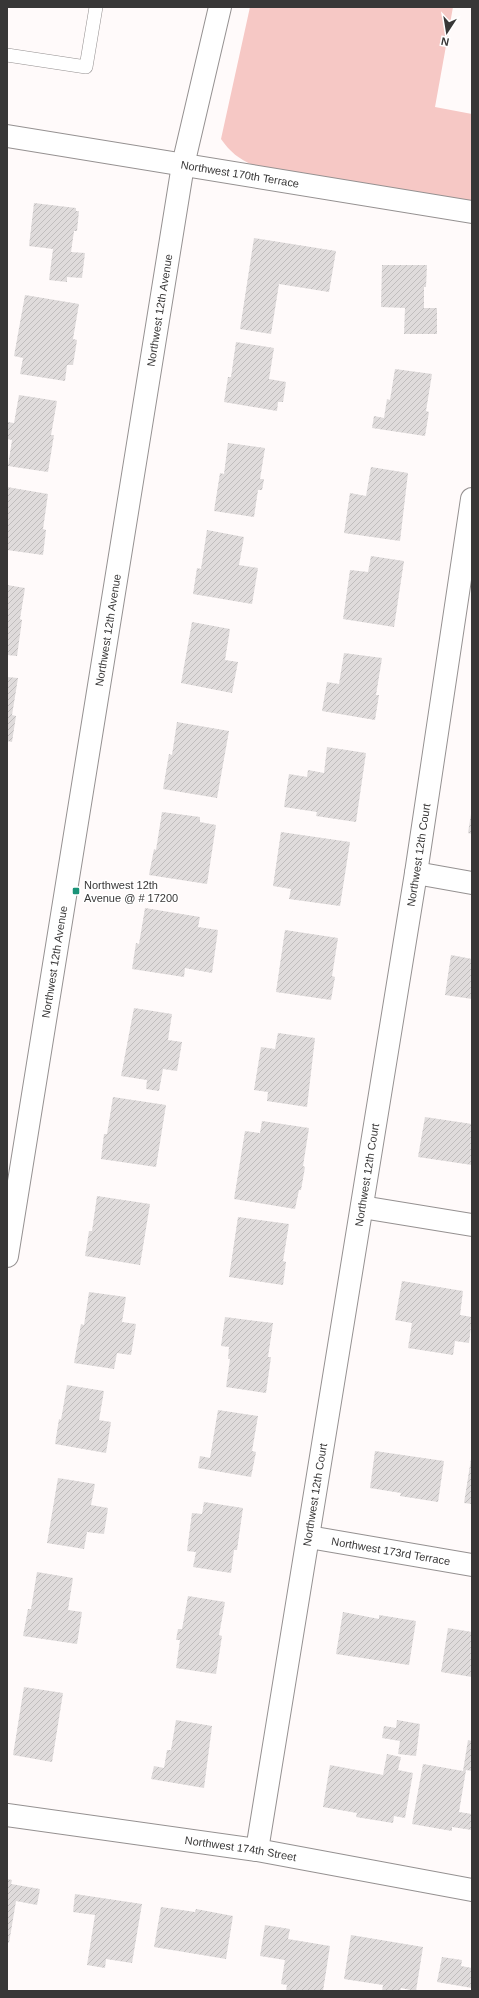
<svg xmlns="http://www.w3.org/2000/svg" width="479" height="1998" font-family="Helvetica,sans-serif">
  <defs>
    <pattern id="building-hatch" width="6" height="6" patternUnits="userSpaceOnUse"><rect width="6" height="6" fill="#dfdbdb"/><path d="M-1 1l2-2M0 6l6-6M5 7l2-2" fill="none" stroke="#c0bdbd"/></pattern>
  </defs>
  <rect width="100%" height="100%" fill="#fffafa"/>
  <path fill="#f6c8c5" d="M 250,7 L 453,7 L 435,107 L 472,114 L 472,203 L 253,165 C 239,159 230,152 221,139 Z"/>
  <g fill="url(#building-hatch)">
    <path d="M 34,203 L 76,208 L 76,211 L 79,211 L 77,231 L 74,231 L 71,252 L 85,253 L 82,278 L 67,277 L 67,282 L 49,280 L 53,249 L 29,246 Z"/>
    <path d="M 254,238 L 336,251 L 329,292 L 279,284 L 271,334 L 240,329 Z"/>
    <path d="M 382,265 L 427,265 L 426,287 L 424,287 L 424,308 L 437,308 L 437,334 L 404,334 L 405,308 L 381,307 Z"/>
    <path d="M 25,295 L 79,304 L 73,339 L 77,340 L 73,365 L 67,365 L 65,381 L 20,374 L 23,358 L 14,356 Z"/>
    <path d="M 236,342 L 274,348 L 269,379 L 286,382 L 283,402 L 278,402 L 277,411 L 224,402 L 228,377 L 231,377 Z"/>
    <path d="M 395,369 L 432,374 L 426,411 L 429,412 L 425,436 L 372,428 L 374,416 L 384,418 L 387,399 L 390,400 Z"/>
    <path d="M 19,395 L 57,401 L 51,435 L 54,435 L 48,472 L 8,466 L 12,440 L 7,439 L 7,422 L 14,423 Z"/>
    <path d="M 228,443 L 265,448 L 260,479 L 264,479 L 263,485 L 262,490 L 258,490 L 254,517 L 214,511 L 220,473 L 224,474 Z"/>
    <path d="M 371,467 L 408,473 L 400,541 L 344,533 L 350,493 L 366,496 Z"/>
    <path d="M 7,487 L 48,494 L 43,529 L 46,530 L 43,555 L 7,550 Z"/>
    <path d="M 207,530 L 244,537 L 239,565 L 258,568 L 252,604 L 193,594 L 197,568 L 201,569 Z"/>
    <path d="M 371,556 L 404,561 L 394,627 L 343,619 L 350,570 L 368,572 Z"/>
    <path d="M 7,585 L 25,588 L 20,619 L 22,620 L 17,656 L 7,655 Z"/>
    <path d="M 192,622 L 230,629 L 225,660 L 238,662 L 232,693 L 181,683 Z"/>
    <path d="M 344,653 L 382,658 L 376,695 L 379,695 L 375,720 L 322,711 L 327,682 L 339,684 Z"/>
    <path d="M 7,677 L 18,678 L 12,715 L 16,716 L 12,742 L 7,741 Z"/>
    <path d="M 177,722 L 229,731 L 217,798 L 163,789 L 169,754 L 172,755 Z"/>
    <path d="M 327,747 L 366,753 L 356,822 L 316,816 L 317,812 L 284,807 L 289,774 L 307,777 L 308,770 L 324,773 Z"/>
    <path d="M 162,812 L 200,817 L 200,822 L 216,825 L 207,884 L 149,875 L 154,849 L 156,850 Z"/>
    <path d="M 471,814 L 472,814 L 472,834 L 468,833 Z"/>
    <path d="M 281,832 L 350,842 L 340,906 L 289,899 L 291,889 L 273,886 Z"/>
    <path d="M 145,908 L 200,917 L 198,927 L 218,930 L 212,973 L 185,968 L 184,977 L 132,969 L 136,943 L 139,944 Z"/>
    <path d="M 285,930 L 338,938 L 332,976 L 335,977 L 331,1000 L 276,992 Z"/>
    <path d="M 451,955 L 472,959 L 472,999 L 445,995 Z"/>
    <path d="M 134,1008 L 172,1014 L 168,1040 L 182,1042 L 177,1071 L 163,1069 L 159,1091 L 146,1089 L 147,1080 L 121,1076 Z"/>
    <path d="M 278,1033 L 315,1038 L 307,1107 L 267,1101 L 268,1092 L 254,1090 L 261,1047 L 275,1049 Z"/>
    <path d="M 113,1097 L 166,1105 L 156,1167 L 101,1159 L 104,1134 L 107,1134 Z"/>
    <path d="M 425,1117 L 472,1124 L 472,1165 L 418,1157 Z"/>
    <path d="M 262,1121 L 309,1128 L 303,1166 L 305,1167 L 301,1190 L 299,1190 L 295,1209 L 234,1199 L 245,1131 L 260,1133 Z"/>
    <path d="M 97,1196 L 150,1204 L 140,1265 L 85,1256 L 89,1231 L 92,1231 Z"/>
    <path d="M 238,1217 L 289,1224 L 283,1261 L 286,1262 L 283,1285 L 229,1277 Z"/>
    <path d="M 402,1281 L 463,1291 L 460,1315 L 472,1317 L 469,1343 L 455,1341 L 453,1355 L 408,1348 L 412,1323 L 395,1320 Z"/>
    <path d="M 89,1292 L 126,1297 L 122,1322 L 136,1324 L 131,1355 L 117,1353 L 114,1369 L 74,1363 L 81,1324 L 84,1325 Z"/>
    <path d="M 225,1317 L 273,1323 L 268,1357 L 271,1357 L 266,1393 L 226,1387 L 230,1359 L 228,1359 L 229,1347 L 221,1346 Z"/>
    <path d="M 67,1385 L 104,1391 L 99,1420 L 111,1422 L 106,1453 L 55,1444 L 59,1419 L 61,1420 Z"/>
    <path d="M 218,1410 L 258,1416 L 252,1451 L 256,1452 L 251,1477 L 198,1468 L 200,1456 L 210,1458 Z"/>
    <path d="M 375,1451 L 444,1461 L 438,1502 L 400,1496 L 401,1493 L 370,1488 Z"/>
    <path d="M 471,1459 L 472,1459 L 472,1504 L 464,1503 Z"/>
    <path d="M 58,1478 L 95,1484 L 91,1505 L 108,1508 L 104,1534 L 87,1532 L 84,1549 L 47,1543 Z"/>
    <path d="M 204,1502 L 243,1508 L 237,1550 L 234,1550 L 231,1573 L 193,1567 L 196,1552 L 187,1551 L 192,1513 L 202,1514 Z"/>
    <path d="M 37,1572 L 73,1578 L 68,1610 L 82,1612 L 77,1644 L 23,1636 L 28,1609 L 31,1609 Z"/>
    <path d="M 188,1596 L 225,1602 L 219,1635 L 222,1636 L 216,1674 L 176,1668 L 180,1640 L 176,1640 L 178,1629 L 182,1629 Z"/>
    <path d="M 343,1612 L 379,1619 L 379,1615 L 416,1621 L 409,1665 L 336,1654 Z"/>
    <path d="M 448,1628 L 472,1632 L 472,1677 L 441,1672 Z"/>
    <path d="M 24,1687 L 63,1693 L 52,1762 L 13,1755 Z"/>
    <path d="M 176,1720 L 212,1726 L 204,1788 L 151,1779 L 154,1766 L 164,1768 L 167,1750 L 171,1750 Z"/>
    <path d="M 397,1720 L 420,1724 L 416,1756 L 398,1754 L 400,1741 L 382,1738 L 384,1726 L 396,1728 Z"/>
    <path d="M 468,1740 L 472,1741 L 472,1771 L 466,1770 L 459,1812 L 472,1814 L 472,1830 L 452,1827 L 452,1831 L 412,1824 L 423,1764 L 463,1771 Z"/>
    <path d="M 387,1754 L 401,1757 L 398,1770 L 413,1773 L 405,1818 L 394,1816 L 393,1823 L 356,1817 L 357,1813 L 323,1807 L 330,1765 L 383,1775 Z"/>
    <path d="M 7,1879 L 12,1880 L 11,1884 L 40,1889 L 37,1905 L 16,1901 L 9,1943 L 7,1942 Z"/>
    <path d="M 75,1894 L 142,1904 L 132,1963 L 106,1959 L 105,1968 L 87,1965 L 95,1915 L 73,1912 Z"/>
    <path d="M 161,1907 L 195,1912 L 196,1909 L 233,1916 L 226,1959 L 154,1947 Z"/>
    <path d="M 265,1925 L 290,1929 L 288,1939 L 330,1946 L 323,1991 L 286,1991 L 287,1985 L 281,1984 L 285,1960 L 260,1956 Z"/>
    <path d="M 351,1935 L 423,1947 L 416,1991 L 401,1988 L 400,1991 L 382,1991 L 383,1985 L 344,1979 Z"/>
    <path d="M 442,1957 L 462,1960 L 461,1966 L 472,1968 L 472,1988 L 437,1982 Z"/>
  </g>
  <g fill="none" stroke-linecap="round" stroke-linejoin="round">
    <g stroke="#959191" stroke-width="14">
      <path id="service" d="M 7,55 L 86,67 L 96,7"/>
    </g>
    <g stroke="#959191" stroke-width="24">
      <g id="minor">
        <path id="s1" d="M 7,136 L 472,212"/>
        <path d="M 416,873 L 472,883"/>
        <path d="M 362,1207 L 472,1225"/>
        <path id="s2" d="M 309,1537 L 472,1565"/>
        <path id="s3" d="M 7,1815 L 257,1850 L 472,1890"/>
        <path id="s4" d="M 257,1850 L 416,873 L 472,499"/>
      </g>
    </g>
    <g stroke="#959191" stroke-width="24">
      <g id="tertiary">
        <path id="s5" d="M 7,1256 L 183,165 L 220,7"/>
      </g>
    </g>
    <use href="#service" stroke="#fff" stroke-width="13"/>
    <use href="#minor" stroke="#fff" stroke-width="22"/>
    <use href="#tertiary" stroke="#fff" stroke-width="22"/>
  </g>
  <rect fill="#1a9378" stroke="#fff" stroke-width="1.5" x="72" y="887" width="8" height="8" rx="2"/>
  <g text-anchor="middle" stroke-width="3" stroke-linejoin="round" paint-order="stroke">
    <g font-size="11" fill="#383737" stroke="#fff">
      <text dy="4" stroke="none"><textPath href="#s1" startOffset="236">Northwest 170th Terrace</textPath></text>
      <text dy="4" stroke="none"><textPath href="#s5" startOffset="958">Northwest 12th Avenue</textPath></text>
      <text dy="4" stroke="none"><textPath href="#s5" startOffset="634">Northwest 12th Avenue</textPath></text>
      <text dy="4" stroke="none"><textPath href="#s4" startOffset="1008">Northwest 12th Court</textPath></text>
      <text dy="4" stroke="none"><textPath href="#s5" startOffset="298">Northwest 12th Avenue</textPath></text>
      <text dy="4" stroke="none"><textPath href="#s4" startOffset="684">Northwest 12th Court</textPath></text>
      <text dy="4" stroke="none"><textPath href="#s4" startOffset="360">Northwest 12th Court</textPath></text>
      <text dy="4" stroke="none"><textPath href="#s2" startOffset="83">Northwest 173rd Terrace</textPath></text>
      <text dy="4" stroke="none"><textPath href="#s3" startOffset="236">Northwest 174th Street</textPath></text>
    </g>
    <g font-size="11" fill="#383737" stroke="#fff" text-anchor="start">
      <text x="84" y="889">Northwest 12th<tspan x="84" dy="13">Avenue @ # 17200</tspan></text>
    </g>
  </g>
  <rect width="479" height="1998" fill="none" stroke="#383737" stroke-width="16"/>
  <g transform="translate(447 32) rotate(192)" stroke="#ffffff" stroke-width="3" paint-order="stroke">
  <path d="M0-3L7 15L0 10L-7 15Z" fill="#383737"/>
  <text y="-6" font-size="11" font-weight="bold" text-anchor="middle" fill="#383737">N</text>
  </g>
</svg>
